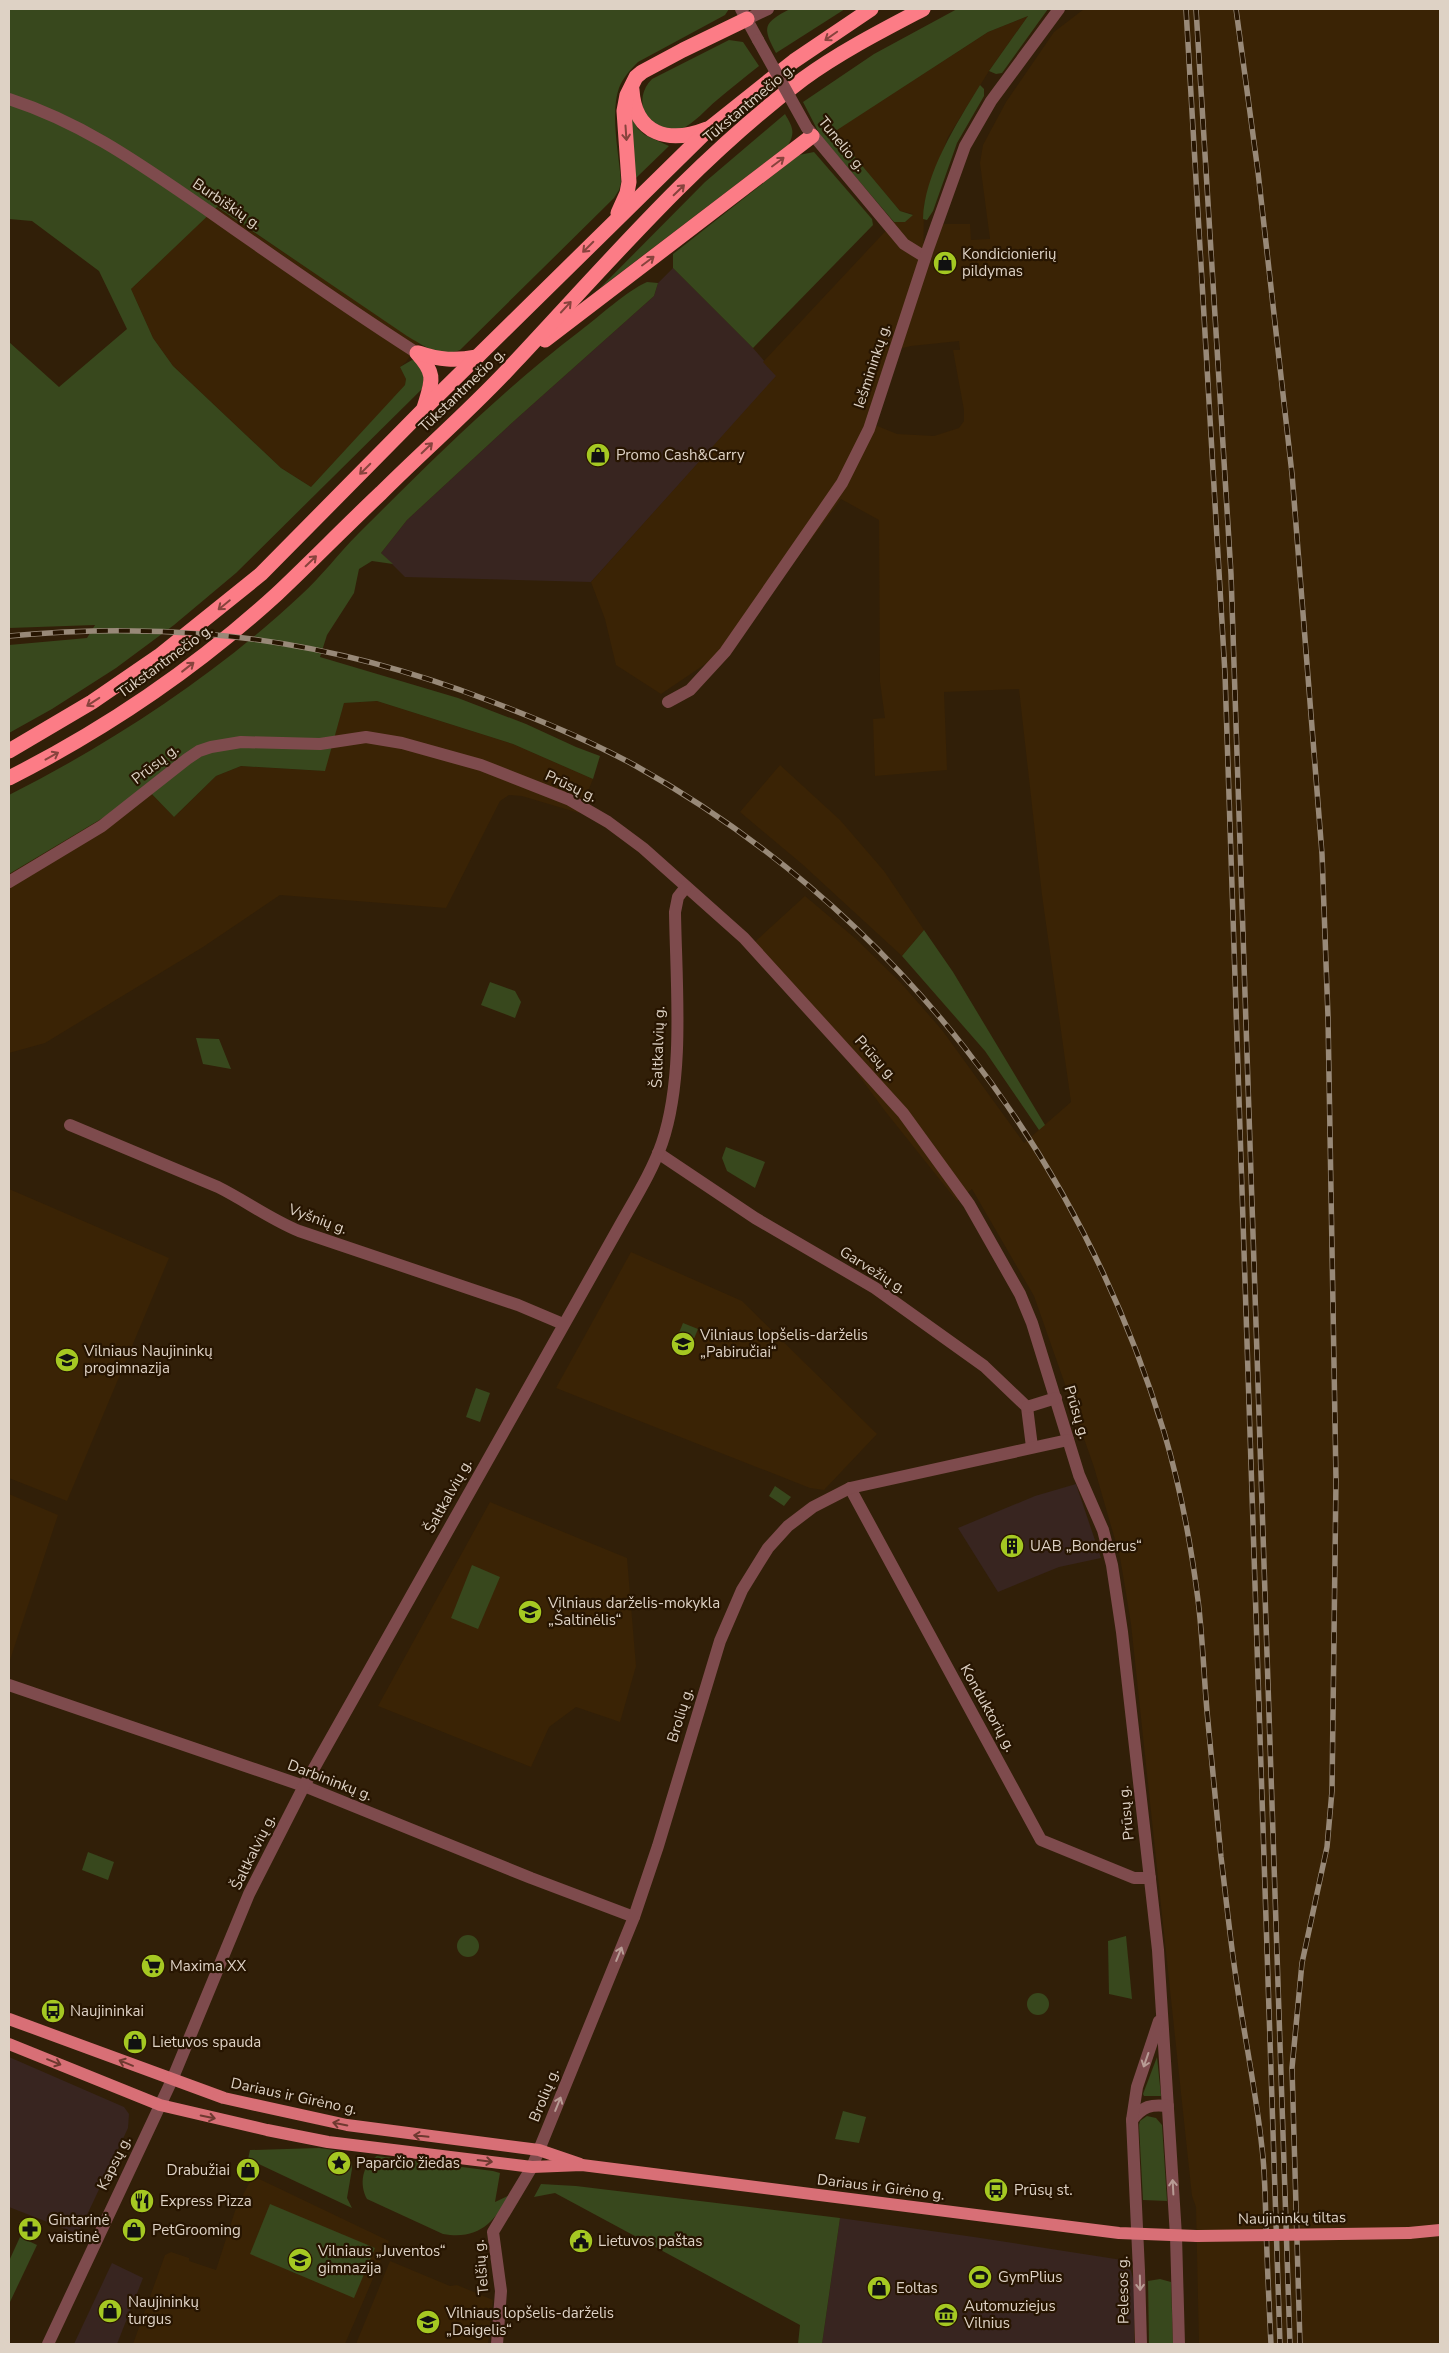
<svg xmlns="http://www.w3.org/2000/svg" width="1449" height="2353" font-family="'Nunito Sans',sans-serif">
  <rect width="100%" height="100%" fill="#311f08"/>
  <g fill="#382520">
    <path d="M 673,268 L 753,348 L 777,376 L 591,582 L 405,577 L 381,553 L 407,520 L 514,421 L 654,296 L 658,283 Z"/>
    <path d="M 1076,1484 L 1101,1558 L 1059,1567 L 998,1592 L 958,1528 L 1035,1496 Z"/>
    <path d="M 9,2057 L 124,2107 L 129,2114 L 128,2128 L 78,2234 L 9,2207 Z"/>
    <path d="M 840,2218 L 974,2237 L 1122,2260 L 1131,2271 L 1134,2282 L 1134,2344 L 822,2344 Z"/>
    <path d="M 112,2263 L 143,2278 L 117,2344 L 74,2344 Z"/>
  </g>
  <g fill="#3a2305" fill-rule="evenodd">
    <path d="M 1084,9 L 1440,9 L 1440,2344 L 1199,2344 L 1196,2207 L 1192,2196 L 1131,1624 L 1120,1557 L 1094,1467 L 1034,1296 L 972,1189 L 957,1201 L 885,1111 L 837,1046 L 747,949 L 805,896 L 856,939 L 901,983 L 942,1030 L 1024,1143 L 1071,1102 L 1042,895 L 1019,689 L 944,692 L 947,770 L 875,776 L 873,719 L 885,718 L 880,682 L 879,520 L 841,499 L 732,646 L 661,694 L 616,665 L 605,619 L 591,582 L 776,376 L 763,362 L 894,222 L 905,222 L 913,214 L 900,211 L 833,132 L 988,32 L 1028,16 L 989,71 L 948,137 L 924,204 L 923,280 L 942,224 L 970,224 L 971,240 L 990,239 L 980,163 L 983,145 L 1006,102 L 1054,32 ZM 959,341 L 960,350 L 953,350 L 964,410 L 964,421 L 959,428 L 934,436 L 897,434 L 875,425 L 899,349 L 911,346 Z"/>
    <path d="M 216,207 L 419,343 L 406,362 L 400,367 L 406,379 L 405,385 L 398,394 L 311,487 L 281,468 L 173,366 L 153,338 L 131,289 Z"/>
    <path d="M 377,701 L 513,744 L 593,779 L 579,813 L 522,796 L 509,795 L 500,801 L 446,908 L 280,895 L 203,947 L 45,1043 L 9,1053 L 9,874 L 106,816 L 145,787 L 174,817 L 216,776 L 241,766 L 324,771 L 344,703 Z"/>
    <path d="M 780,765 L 840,820 L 884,871 L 924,930 L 902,956 L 802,864 L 740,812 Z"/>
    <path d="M 9,1189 L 169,1258 L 67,1501 L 9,1478 Z"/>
    <path d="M 631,1252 L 742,1301 L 877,1434 L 824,1490 L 810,1488 L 556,1388 Z"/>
    <path d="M 9,1494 L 58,1515 L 9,1663 Z"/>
    <path d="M 490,1502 L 627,1558 L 636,1666 L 620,1722 L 576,1707 L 549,1727 L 531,1767 L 378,1706 Z"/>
    <path d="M 253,2176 L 389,2241 L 345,2344 L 133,2344 L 165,2255 L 171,2252 L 189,2258 L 189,2261 L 216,2270 L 236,2208 Z"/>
    <path d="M 390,2261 L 450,2286 L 457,2285 L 493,2300 L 488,2344 L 356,2344 Z"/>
  </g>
  <g fill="#38481d">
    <path d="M 9,9 L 729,9 L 725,15 L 638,62 C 630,70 623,78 619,88 C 610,113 619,155 621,182 L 619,190 L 614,198 L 460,350 C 440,358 424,346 407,336 L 217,207 L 131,289 L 153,338 L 173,366 L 281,468 L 311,487 L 405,385 L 406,379 L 400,367 L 412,360 L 421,362 L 426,369 L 422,389 L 236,573 L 174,625 L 116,668 L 52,709 L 9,733 L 9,645 L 87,638 L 95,625 L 9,628 L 9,342 L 59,387 L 127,329 L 99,271 L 32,221 L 9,219 Z"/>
    <path d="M 790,9 L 845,9 L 776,53 C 762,27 763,23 790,9 Z"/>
    <path d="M 957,9 L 1048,9 L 1002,73 L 996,74 L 989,71 L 1028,16 L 988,32 L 834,132 L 900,211 L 913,215 L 905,222 L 894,222 L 820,135 L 803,102 L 874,54 Z"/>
    <path d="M 729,40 L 743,42 L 759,66 C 745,77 731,88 717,100 C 706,109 695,123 681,129 C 653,139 628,103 652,79 Z"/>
    <path d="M 980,85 L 984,89 L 984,96 L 957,143 L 933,211 L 927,220 L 923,219 C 924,174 957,123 980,85 Z"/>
    <path d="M 630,114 L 638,129 L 645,135 L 669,146 L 636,178 L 634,178 Z"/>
    <path d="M 785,114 C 792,126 796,132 788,145 L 599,289 L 705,182 Z"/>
    <path d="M 814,152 L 872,219 L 873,225 L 753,348 L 673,268 L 673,254 L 799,155 Z"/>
    <path d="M 647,282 L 658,283 L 654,296 L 514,421 L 407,520 L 381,553 L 393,564 L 372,561 L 359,569 L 354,593 L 327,635 L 320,657 L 458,698 L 526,724 L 576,747 L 600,756 L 593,779 L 513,744 L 377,701 L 344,703 L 325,771 L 241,766 L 216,776 L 174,817 L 145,787 L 106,816 L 9,874 L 9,795 C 112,743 217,674 301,595 C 322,576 338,554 358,534 C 429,463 500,392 580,331 C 600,316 625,292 647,282 Z"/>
    <path d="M 924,930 L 953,972 L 1045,1125 L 1039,1130 L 985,1051 L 902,956 Z"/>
    <path d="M 490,982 L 515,991 L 521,1002 L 515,1018 L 481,1005 Z"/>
    <path d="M 196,1038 L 219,1039 L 231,1069 L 203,1064 Z"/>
    <path d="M 726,1147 L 765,1162 L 755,1188 L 727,1171 L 722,1158 Z"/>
    <path d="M 683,1323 L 698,1329 L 691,1346 L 676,1340 Z"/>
    <path d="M 476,1388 L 490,1393 L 480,1422 L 466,1417 Z"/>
    <path d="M 775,1486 L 791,1497 L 784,1506 L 769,1496 Z"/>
    <path d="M 472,1565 L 500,1577 L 478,1629 L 451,1618 Z"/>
    <path d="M 88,1852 L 114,1862 L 108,1880 L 82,1870 Z"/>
    <circle cx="468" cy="1946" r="11"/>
    <path d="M 1126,1936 L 1132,1999 L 1109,1994 L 1108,1941 Z"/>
    <circle cx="1038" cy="2004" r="11"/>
    <path d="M 1157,2057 L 1161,2096 L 1144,2096 L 1143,2094 Z"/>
    <path d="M 843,2111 L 866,2117 L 859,2143 L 835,2139 Z"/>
    <path d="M 1147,2116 L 1156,2118 L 1162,2125 L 1167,2201 L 1143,2200 L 1139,2125 L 1140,2121 Z"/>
    <path d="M 319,2148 L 341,2151 L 351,2160 L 352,2169 L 347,2198 L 352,2208 L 248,2159 L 250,2150 Z"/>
    <path d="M 377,2156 L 493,2171 L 500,2173 L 495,2202 L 510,2195 C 493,2223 479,2240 443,2234 L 367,2199 C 359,2184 362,2165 377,2156 Z"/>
    <path d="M 541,2184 L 576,2186 L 840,2218 L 822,2344 L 798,2344 L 800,2325 L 555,2193 L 534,2197 Z"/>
    <path d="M 270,2204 L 375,2248 L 354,2298 L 250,2254 Z"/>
    <path d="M 20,2237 L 37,2245 L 9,2304 L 9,2261 Z"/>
    <path d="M 1160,2279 L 1171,2282 L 1173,2344 L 1149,2344 L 1148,2281 Z"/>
  </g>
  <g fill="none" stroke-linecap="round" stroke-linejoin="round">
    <g stroke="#7e4b4d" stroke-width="12">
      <path d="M 741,9 L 758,40"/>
      <path d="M 747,19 L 768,9"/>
      <path d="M 9,99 C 86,124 144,167 210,212 C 278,260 347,308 417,353"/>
      <path d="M 808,129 L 904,244 L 925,257"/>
      <path d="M 668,702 L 690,690 L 725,652 L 842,483 L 869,429 L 928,249 L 965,146 L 991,101 L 1059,9"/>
      <path d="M 9,882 L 102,826 L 187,759 L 199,751 L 211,747 L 241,742 L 320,744 L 366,737 L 402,743 L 481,765 L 570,800 L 608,822 L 643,848 L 744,938 L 903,1113 L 969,1204 L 1020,1294 L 1032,1323 L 1079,1475 L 1103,1530 L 1112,1565 L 1122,1632 L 1158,1950 L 1176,2236 L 1179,2344"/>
      <path d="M 70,1125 L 218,1187 C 246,1201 270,1219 299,1231 L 518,1305 L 563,1324"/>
      <path d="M 658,1153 L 755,1218 L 875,1288 L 984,1366 L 1027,1407 L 1032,1447"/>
      <path d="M 1027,1407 L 1056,1398"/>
      <path d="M 850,1488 L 1041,1840 L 1134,1878 L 1150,1878"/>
      <path d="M 9,1685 L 304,1786 L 531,1878 L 634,1917"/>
      <path d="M 1132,2120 C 1143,2106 1151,2104 1168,2106"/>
      <path d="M 48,2344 L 172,2080 L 249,1894 L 304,1786 L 619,1227 C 634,1200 652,1172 662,1143 C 685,1076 676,983 675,912 L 678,897 L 686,887"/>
      <path d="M 497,2344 L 501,2291 L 493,2232 L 532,2167 L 634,1917 L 658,1846 L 720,1641 L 742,1590 L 768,1548 L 788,1526 L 813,1507 L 850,1488 L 1068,1440"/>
      <path d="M 1141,2344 L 1139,2271 L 1132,2120 L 1137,2087 L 1159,2021"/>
    </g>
    <g stroke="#d86f76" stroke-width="12">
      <path d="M 9,2019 L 224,2098 L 347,2125 L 539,2150 L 580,2164"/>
      <path d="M 9,2044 L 160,2105 L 267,2130 L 328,2142 L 532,2167 L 582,2165 L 1119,2233 L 1197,2236"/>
      <path d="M 1409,2233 L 1440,2230"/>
    </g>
    <g stroke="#fc7c86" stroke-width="15">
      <path d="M 632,90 C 635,135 669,144 707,129"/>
      <path d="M 618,213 L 627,193 L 629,182 L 624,111 L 627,95 L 636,77 L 642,72 L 683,50 L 747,19"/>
      <path d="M 545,340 L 812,136"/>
      <path d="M 417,353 C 437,375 432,381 424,408"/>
      <path d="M 419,353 C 440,360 455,361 477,357"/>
      <path d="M 9,751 L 92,702 L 159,656 L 261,574 L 424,409 L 711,127 L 794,61 L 871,9"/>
      <path d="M 9,778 C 106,729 197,667 277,594 C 312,561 346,526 381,493 C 425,449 473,408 515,362 C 607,264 695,160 803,79 C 840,52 883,30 923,9"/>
    </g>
    <g stroke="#988978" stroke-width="5.5">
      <g id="rail">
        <path d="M 1186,9 L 1225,674 L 1280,2344"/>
        <path d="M 1196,9 L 1231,574 L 1290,2344"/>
        <path d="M 1236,9 L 1258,172 L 1292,474 L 1322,854 L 1328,1017 L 1336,1480 L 1332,1791 L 1327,1847 L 1302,1963 L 1292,2068 L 1300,2344"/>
        <path d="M 9,636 C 74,630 139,629 205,634 C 303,642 399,666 490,701 C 540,720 589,740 636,766 C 894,911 1078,1150 1164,1432 C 1180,1486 1191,1544 1198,1600 C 1203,1640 1204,1682 1208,1722 C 1212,1767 1217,1812 1221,1857 C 1226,1897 1230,1938 1236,1978 C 1244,2035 1256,2091 1262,2148 C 1265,2172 1265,2197 1266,2222 C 1267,2263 1269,2303 1271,2344"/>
      </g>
    </g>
    <use href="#rail" stroke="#271501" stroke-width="4" stroke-dasharray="11" stroke-linecap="butt"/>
    <path stroke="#7e4b4d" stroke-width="12" d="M 758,40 L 807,128"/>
    <path stroke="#d86f76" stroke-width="12" d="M 1197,2236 L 1409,2233"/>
  </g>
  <defs><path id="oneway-shaft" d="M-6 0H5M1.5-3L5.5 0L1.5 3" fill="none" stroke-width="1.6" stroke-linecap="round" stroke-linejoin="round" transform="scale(1.25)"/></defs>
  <g stroke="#87433d">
    <use href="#oneway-shaft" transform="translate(831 36) rotate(145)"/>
    <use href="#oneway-shaft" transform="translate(626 133) rotate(86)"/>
    <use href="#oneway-shaft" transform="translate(778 162) rotate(-37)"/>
    <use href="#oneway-shaft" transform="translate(679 190) rotate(-44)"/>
    <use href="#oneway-shaft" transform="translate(588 247) rotate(135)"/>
    <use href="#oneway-shaft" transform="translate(648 261) rotate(-37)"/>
    <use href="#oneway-shaft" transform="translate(566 307) rotate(-47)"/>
    <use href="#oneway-shaft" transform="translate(427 448) rotate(-44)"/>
    <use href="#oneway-shaft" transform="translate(365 469) rotate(135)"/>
    <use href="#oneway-shaft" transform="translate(311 561) rotate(-44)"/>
    <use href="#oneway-shaft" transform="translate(224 605) rotate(141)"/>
    <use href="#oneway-shaft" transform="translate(188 667) rotate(-38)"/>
    <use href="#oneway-shaft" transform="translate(93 702) rotate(147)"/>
    <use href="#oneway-shaft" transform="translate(52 756) rotate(-29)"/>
  </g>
  <g stroke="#b89c95">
    <use href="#oneway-shaft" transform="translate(619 1954) rotate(-68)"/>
    <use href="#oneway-shaft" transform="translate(1146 2060) rotate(109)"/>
    <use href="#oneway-shaft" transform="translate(558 2104) rotate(-68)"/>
    <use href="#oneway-shaft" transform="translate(1173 2187) rotate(-93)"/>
    <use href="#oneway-shaft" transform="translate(1140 2283) rotate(89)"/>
  </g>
  <g stroke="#6e3930">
    <use href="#oneway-shaft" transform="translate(54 2062) rotate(22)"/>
    <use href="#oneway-shaft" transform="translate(126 2063) rotate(-158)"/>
    <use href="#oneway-shaft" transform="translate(208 2117) rotate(12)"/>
    <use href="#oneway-shaft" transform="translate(340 2124) rotate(-169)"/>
    <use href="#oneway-shaft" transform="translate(421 2136) rotate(-174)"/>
    <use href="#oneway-shaft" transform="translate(485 2161) rotate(7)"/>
  </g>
  <defs>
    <g id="shop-disc" transform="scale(1.25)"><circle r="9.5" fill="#a5c822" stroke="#271501"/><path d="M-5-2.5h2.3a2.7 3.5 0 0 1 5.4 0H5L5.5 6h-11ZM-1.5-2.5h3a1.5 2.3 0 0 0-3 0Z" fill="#111"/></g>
    <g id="school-disc" transform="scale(1.25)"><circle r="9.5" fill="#a5c822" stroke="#271501"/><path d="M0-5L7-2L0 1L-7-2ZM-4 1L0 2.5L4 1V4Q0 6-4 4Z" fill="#111"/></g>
    <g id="building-disc" transform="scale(1.25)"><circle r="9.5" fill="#a5c822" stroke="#271501"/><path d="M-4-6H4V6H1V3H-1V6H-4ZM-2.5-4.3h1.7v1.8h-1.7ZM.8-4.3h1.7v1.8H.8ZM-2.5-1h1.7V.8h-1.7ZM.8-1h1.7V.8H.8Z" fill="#111"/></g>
    <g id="supermarket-disc" transform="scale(1.25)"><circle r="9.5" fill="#a5c822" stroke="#271501"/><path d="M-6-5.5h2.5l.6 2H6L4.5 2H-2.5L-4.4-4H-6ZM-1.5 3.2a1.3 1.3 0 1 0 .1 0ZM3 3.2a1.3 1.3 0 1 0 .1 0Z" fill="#111"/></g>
    <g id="bus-disc" transform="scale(1.25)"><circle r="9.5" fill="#a5c822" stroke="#271501"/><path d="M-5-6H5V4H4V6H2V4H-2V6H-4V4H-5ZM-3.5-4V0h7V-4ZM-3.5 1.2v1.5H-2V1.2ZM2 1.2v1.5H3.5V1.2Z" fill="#111"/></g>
    <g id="sight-disc" transform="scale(1.25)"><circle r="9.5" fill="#a5c822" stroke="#271501"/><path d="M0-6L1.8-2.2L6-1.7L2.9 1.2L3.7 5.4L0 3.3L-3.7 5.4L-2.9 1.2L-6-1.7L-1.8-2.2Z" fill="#111"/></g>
    <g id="restaurant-disc" transform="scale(1.25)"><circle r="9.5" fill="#a5c822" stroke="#271501"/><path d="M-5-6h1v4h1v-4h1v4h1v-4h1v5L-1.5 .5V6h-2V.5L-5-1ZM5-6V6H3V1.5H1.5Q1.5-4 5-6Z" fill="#111"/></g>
    <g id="pharmacy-disc" transform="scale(1.25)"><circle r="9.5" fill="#a5c822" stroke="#271501"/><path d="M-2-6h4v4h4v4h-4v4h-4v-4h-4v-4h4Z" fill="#111"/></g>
    <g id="civic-disc" transform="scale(1.25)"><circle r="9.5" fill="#a5c822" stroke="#271501"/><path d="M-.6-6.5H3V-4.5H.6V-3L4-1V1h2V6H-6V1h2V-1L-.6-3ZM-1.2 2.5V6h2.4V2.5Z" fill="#111"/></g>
    <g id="stadium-disc" transform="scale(1.25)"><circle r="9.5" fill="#a5c822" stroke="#271501"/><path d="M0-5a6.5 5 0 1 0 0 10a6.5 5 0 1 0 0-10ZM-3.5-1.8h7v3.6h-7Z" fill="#111"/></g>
    <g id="museum-disc" transform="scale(1.25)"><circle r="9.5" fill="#a5c822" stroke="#271501"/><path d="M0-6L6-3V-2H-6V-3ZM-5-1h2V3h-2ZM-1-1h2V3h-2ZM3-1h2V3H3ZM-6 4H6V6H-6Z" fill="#111"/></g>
  </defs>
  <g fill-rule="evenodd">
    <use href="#shop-disc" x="945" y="263"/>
    <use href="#shop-disc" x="598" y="455"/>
    <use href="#school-disc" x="683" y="1344"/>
    <use href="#school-disc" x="67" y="1360"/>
    <use href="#building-disc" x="1012" y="1546"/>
    <use href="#school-disc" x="530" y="1612"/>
    <use href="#supermarket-disc" x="153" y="1966"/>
    <use href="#bus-disc" x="53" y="2011"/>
    <use href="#shop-disc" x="135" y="2042"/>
    <use href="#sight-disc" x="339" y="2163"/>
    <use href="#shop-disc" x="248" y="2170"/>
    <use href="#bus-disc" x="996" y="2190"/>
    <use href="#restaurant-disc" x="142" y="2201"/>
    <use href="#pharmacy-disc" x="30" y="2229"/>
    <use href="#shop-disc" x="134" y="2230"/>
    <use href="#civic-disc" x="581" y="2241"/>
    <use href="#school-disc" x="300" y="2260"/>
    <use href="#stadium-disc" x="980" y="2277"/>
    <use href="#shop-disc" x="879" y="2288"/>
    <use href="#shop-disc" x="110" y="2311"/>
    <use href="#museum-disc" x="946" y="2315"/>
    <use href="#school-disc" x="428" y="2322"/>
  </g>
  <g text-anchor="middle" stroke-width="4.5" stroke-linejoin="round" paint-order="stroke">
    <g font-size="15" fill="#ded2c5" stroke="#271501">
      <text transform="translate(749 103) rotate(-40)" y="5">Tūkstantmečio g.</text>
      <text transform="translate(842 144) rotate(51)" y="5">Tunelio g.</text>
      <text transform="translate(227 204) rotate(34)" y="5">Burbiškių g.</text>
      <text transform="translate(872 366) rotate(-72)" y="5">Iešmininkų g.</text>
      <text transform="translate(462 390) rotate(-44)" y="5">Tūkstantmečio g.</text>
      <text transform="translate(165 661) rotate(-36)" y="5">Tūkstantmečio g.</text>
      <text transform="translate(155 764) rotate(-38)" y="5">Prūsų g.</text>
      <text transform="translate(571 786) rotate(25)" y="5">Prūsų g.</text>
      <text transform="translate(658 1047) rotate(-88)" y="5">Šaltkalvių g.</text>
      <text transform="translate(876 1058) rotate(48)" y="5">Prūsų g.</text>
      <text transform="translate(318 1219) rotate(20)" y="5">Vyšnių g.</text>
      <text transform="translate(873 1270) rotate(32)" y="5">Garvežių g.</text>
      <text transform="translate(1077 1412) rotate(73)" y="5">Prūsų g.</text>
      <text transform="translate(448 1496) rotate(-61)" y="5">Šaltkalvių g.</text>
      <text transform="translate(988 1708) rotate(61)" y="5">Konduktorių g.</text>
      <text transform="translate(680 1715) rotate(-73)" y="5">Brolių g.</text>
      <text transform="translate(330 1780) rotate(21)" y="5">Darbininkų g.</text>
      <text transform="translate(1126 1813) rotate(-96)" y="5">Prūsų g.</text>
      <text transform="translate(253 1852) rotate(-64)" y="5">Šaltkalvių g.</text>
      <text transform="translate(544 2095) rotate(-68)" y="5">Brolių g.</text>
      <text transform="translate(294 2096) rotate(12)" y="5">Dariaus ir Girėno g.</text>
      <text transform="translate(114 2163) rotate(-64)" y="5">Kapsų g.</text>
      <text transform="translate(881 2187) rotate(7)" y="5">Dariaus ir Girėno g.</text>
      <text transform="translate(1292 2218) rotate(-1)" y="5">Naujininkų tiltas</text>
      <text transform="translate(481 2267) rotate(-95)" y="5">Telšių g.</text>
      <text transform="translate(1123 2290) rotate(-91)" y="5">Pelesos g.</text>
    </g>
    <g font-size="15" fill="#ded2c5" stroke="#271501" text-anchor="start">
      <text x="962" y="259">Kondicionierių<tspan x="962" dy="17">pildymas</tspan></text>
      <text x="616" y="460">Promo Cash&amp;Carry</text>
      <text x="700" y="1340">Vilniaus lopšelis-darželis<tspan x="700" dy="17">„Pabiručiai“</tspan></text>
      <text x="84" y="1356">Vilniaus Naujininkų<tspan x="84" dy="17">progimnazija</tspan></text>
      <text x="1030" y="1551">UAB „Bonderus“</text>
      <text x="548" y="1608">Vilniaus darželis-mokykla<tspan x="548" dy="17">„Šaltinėlis“</tspan></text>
      <text x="170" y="1971">Maxima XX</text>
      <text x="70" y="2016">Naujininkai</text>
      <text x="152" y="2047">Lietuvos spauda</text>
      <text x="356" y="2168">Paparčio žiedas</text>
      <text x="230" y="2175" text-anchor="end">Drabužiai</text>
      <text x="1014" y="2195">Prūsų st.</text>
      <text x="160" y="2206">Express Pizza</text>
      <text x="48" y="2225">Gintarinė<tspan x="48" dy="17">vaistinė</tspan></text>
      <text x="152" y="2235">PetGrooming</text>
      <text x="598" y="2246">Lietuvos paštas</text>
      <text x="318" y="2256">Vilniaus „Juventos“<tspan x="318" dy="17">gimnazija</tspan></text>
      <text x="998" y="2282">GymPlius</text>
      <text x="896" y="2293">Eoltas</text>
      <text x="128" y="2307">Naujininkų<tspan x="128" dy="17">turgus</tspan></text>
      <text x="964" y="2311">Automuziejus<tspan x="964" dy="17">Vilnius</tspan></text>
      <text x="446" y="2318">Vilniaus lopšelis-darželis<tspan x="446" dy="17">„Daigelis“</tspan></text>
    </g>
  </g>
  <rect width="1449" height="2353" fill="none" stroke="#ded2c5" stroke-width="20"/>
</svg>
